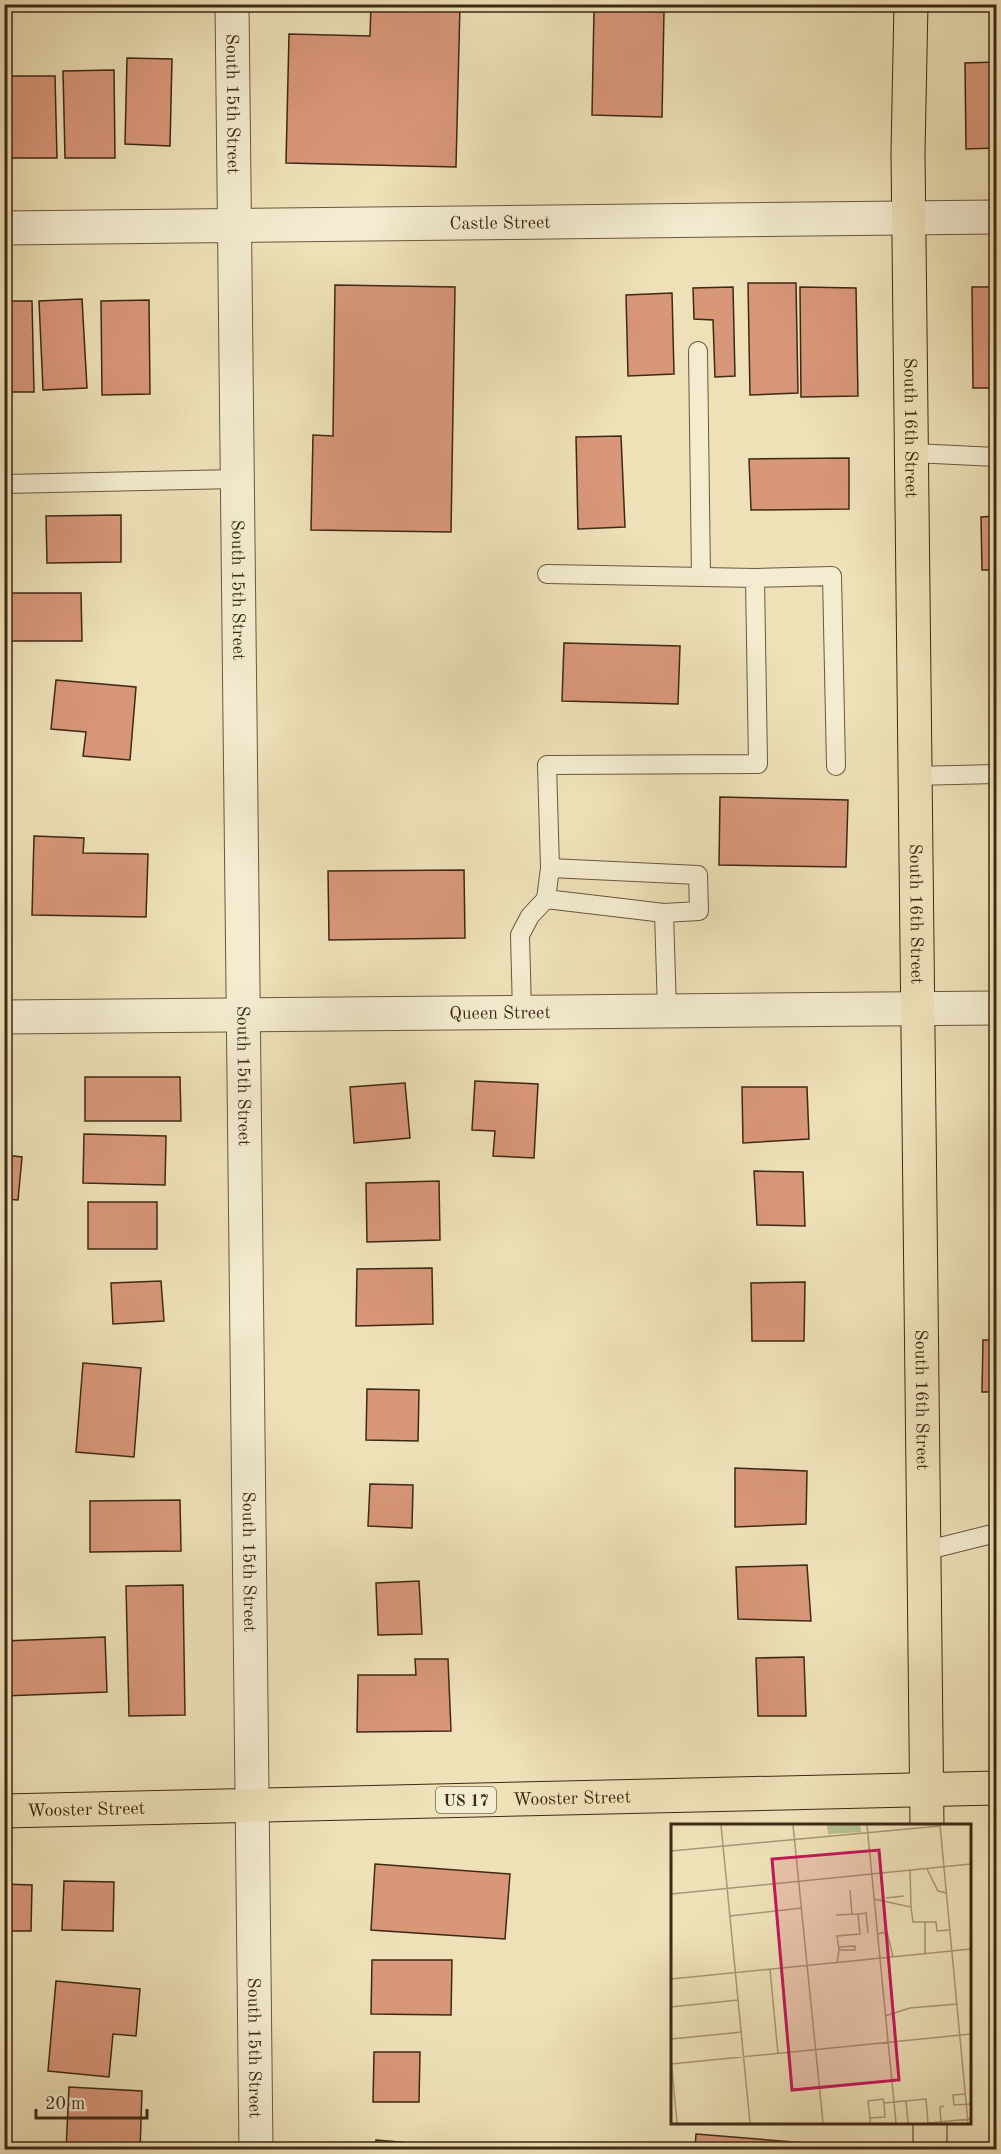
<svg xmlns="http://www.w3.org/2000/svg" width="1001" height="2154" font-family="'Old Standard TT',serif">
  <rect width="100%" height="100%" fill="#eee1b8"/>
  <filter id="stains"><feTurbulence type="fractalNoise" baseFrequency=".00333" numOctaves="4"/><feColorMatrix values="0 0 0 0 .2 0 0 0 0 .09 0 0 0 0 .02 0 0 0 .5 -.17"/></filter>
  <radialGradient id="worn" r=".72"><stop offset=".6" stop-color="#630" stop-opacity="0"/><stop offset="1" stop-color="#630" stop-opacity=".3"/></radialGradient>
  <g fill="#d9977a" stroke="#3e2914" stroke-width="1.5">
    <path d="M 371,4 L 460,4 L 456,167 L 286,163 L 289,34 L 370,36 Z"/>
    <path d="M 594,10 L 664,12 L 662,117 L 592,115 Z"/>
    <path d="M 127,58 L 172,59 L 170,146 L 125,144 Z"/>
    <path d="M 996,62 L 996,148 L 966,149 L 965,63 Z"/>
    <path d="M 114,70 L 115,158 L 65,158 L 63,71 Z"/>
    <path d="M 10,76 L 55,76 L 57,158 L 11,158 Z"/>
    <path d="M 748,283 L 796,283 L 798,393 L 750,395 Z"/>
    <path d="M 335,285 L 455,287 L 451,532 L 311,530 L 313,435 L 333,436 Z"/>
    <path d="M 733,287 L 735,376 L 715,377 L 713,320 L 694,319 L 693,288 Z"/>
    <path d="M 800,287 L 856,288 L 858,396 L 801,397 Z"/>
    <path d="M 972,287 L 996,287 L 996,388 L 973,388 Z"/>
    <path d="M 672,293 L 674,374 L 628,376 L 626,295 Z"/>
    <path d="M 82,299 L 87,388 L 43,390 L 39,301 Z"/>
    <path d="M 149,300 L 150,394 L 102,395 L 101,301 Z"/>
    <path d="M 4,301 L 32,301 L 34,392 L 4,392 Z"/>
    <path d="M 621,436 L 625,527 L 578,529 L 576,437 Z"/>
    <path d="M 849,458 L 849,509 L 751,510 L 749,459 Z"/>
    <path d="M 121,515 L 121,562 L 47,563 L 46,516 Z"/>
    <path d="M 996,516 L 996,570 L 982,570 L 981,517 Z"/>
    <path d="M 4,593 L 81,593 L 82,641 L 4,641 Z"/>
    <path d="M 991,620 L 996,620 L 996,675 L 992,675 Z"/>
    <path d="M 564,643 L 680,646 L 678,704 L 562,701 Z"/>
    <path d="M 56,680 L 136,687 L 130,760 L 83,756 L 86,732 L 51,729 Z"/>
    <path d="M 720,797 L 848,800 L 846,867 L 719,865 Z"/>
    <path d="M 34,836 L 84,838 L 83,853 L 148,854 L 146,917 L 32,915 Z"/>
    <path d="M 464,870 L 465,938 L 329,940 L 328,871 Z"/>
    <path d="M 85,1077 L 180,1077 L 181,1121 L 85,1121 Z"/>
    <path d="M 475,1081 L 538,1084 L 534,1158 L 493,1156 L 495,1131 L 472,1130 Z"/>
    <path d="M 405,1083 L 410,1138 L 354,1143 L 350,1087 Z"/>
    <path d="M 742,1087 L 807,1087 L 809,1139 L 743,1143 Z"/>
    <path d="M 4,1129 L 7,1129 L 5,1155 L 22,1157 L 18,1200 L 4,1199 Z"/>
    <path d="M 84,1134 L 166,1136 L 165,1185 L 83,1183 Z"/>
    <path d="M 754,1171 L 803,1172 L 805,1226 L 757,1225 Z"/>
    <path d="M 439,1181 L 440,1240 L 367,1242 L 366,1183 Z"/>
    <rect x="88" y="1202" width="69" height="47"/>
    <path d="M 432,1268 L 433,1324 L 356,1326 L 357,1269 Z"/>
    <path d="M 161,1281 L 164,1321 L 113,1324 L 111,1283 Z"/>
    <path d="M 805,1282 L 804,1341 L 752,1341 L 751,1283 Z"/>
    <path d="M 983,1340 L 996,1340 L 996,1392 L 982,1392 Z"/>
    <path d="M 83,1363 L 141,1368 L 134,1457 L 76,1452 Z"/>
    <path d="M 367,1389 L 419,1390 L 418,1441 L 366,1440 Z"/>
    <path d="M 735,1468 L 807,1471 L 806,1524 L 735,1527 Z"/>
    <path d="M 370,1484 L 413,1485 L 412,1528 L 368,1526 Z"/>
    <path d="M 180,1500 L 181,1551 L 90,1552 L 90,1501 Z"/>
    <path d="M 807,1565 L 811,1621 L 738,1619 L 736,1567 Z"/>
    <path d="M 419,1581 L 422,1634 L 378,1635 L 376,1583 Z"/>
    <path d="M 183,1585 L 185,1715 L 129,1716 L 126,1586 Z"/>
    <path d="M 105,1637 L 107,1692 L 4,1696 L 4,1641 Z"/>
    <path d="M 804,1657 L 806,1716 L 758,1716 L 756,1658 Z"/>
    <path d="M 415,1659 L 448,1659 L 451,1731 L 357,1732 L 358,1675 L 416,1675 Z"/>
    <path d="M 993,1856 L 996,1856 L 996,1942 L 992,1942 Z"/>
    <path d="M 375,1864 L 510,1874 L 505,1939 L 371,1930 Z"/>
    <path d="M 64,1881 L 114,1882 L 113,1931 L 62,1930 Z"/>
    <path d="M 4,1884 L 32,1885 L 31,1931 L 4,1931 Z"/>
    <path d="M 372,1960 L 452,1960 L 451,2015 L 371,2014 Z"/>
    <path d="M 56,1981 L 140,1989 L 136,2036 L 113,2034 L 109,2077 L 48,2071 Z"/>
    <path d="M 374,2052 L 420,2052 L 419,2102 L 373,2102 Z"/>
    <path d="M 69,2087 L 142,2091 L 140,2150 L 66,2150 Z"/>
    <path d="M 696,2134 L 805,2143 L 804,2150 L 695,2150 Z"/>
    <path d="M 376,2140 L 445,2146 L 445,2150 L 375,2150 Z"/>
  </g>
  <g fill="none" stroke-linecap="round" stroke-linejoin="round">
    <g stroke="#6a573d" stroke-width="20">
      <g id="service">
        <path d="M 698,351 L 701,577"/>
        <path d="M 914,453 L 996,457"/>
        <path d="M 4,484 L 237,479"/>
        <path d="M 755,578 L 832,576 L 836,766"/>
        <path d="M 914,776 L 996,774"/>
        <path d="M 546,899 L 550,868 L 547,765 L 758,764 L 755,578 L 547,574"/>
        <path d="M 664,913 L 667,1011"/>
        <path d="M 522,1012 L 520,935 L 530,916 L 546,899 L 664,913 L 699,911 L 698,875 L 550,868"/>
        <path d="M 924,1551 L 996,1533"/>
      </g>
    </g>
    <g stroke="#6a573d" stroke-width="35">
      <g id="minor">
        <path id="s1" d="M 232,4 L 256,2150"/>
        <path id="s2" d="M 4,1017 L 996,1008"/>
      </g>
    </g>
    <g stroke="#6a573d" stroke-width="35">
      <g id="tertiary">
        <path id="s3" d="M 4,228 L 996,217"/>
      </g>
    </g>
    <g stroke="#3e2914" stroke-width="35">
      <g id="primary">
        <path id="s4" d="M 911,4 L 908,152 L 927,1826"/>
        <path id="s5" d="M 4,1811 L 996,1788"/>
        <path d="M 930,2122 L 930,2150"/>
      </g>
    </g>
    <use href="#service" stroke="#f4ecd1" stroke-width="18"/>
    <use href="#minor" stroke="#f4ecd1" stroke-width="33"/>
    <use href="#tertiary" stroke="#f4ecd1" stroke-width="33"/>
    <use href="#primary" stroke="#eee1b8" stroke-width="33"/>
  </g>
  <g text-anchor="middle" stroke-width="4.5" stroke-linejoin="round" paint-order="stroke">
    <rect fill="#f4ecd1" stroke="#75644d" stroke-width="1.5" x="436" y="1787" width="60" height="26" rx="4.5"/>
    <g font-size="16" font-weight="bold" fill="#3e2914">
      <text x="466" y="1806">US 17</text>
    </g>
    <g font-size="18" fill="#3e2914" stroke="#f4ecd1">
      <text dy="6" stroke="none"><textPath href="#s1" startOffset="100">South 15th Street</textPath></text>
      <text dy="6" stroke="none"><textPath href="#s3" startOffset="496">Castle Street</textPath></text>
      <text dy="6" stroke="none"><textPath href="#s4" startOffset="424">South 16th Street</textPath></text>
      <text dy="6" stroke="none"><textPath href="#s1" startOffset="586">South 15th Street</textPath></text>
      <text dy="6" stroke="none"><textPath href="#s4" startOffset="910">South 16th Street</textPath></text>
      <text dy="6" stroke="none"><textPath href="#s2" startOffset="496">Queen Street</textPath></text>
      <text dy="6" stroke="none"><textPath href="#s1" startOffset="1072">South 15th Street</textPath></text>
      <text dy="6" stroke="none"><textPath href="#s4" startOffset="1396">South 16th Street</textPath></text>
      <text dy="6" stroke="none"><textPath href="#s1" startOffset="1558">South 15th Street</textPath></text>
      <text dy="6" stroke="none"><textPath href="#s5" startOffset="568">Wooster Street</textPath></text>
      <text dy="6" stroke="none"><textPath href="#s5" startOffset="82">Wooster Street</textPath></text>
      <text dy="6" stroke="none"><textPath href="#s1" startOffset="2044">South 15th Street</textPath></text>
    </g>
  </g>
  <g transform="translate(671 1824)">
    <rect width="300" height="300" fill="#eee1b8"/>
    <path d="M 156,1 L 189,1 L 190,8 L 157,10 Z" fill="#b5c391"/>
    <path fill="none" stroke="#a89776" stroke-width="1.5" d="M 50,1 L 79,299M 122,1 L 152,299M 196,1 L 225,299M 269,1 L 297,299M 0,27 L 269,2M 256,45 L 267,67 L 275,69M 239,46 L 240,83M 179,66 L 181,90M 0,70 L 300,40M 215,74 L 233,72M 203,75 L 240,83 L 242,98 L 265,98 L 266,107 L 278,106M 187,90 L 195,89 L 197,109M 165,91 L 187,90 L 189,110 L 166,112 L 168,126M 59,92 L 131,84M 206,110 L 216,108 L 222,133M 254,130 L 254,98M 166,139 L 168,126 L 184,126 L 184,122 L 168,123M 99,145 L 107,230M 0,155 L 300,125M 0,183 L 67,176M 214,192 L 239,184 L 286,180M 0,215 L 71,208M 0,235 L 6,299M 0,240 L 300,210M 294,270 L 282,271 L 283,281 L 300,280M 235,277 L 237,299M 199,294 L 197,277 L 212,275 L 213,279M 270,298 L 269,283 L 273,282M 199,299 L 199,294 L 214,293 L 213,279 L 255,275 L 257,299M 258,299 L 299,295"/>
    <path fill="#c2185b" fill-opacity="0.15" stroke="#c2185b" stroke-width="3" d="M 208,26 L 228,256 L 121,266 L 101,35 Z"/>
    <rect width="300" height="300" fill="none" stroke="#3e2914" stroke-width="3"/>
  </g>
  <rect width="1001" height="2154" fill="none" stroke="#eee1b8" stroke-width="24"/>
  <rect x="6" y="6" width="989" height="2142" fill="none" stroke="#3e2914" stroke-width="3"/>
  <rect x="12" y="12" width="977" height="2130" fill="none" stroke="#3e2914" stroke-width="1.5"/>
  <path d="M36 2109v9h111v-9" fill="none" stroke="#3e2914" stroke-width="3"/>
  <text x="45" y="2109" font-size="18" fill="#3e2914" stroke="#f4ecd1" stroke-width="4.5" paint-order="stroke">20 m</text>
  <rect width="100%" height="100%" filter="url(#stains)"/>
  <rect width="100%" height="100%" fill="url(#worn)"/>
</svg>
